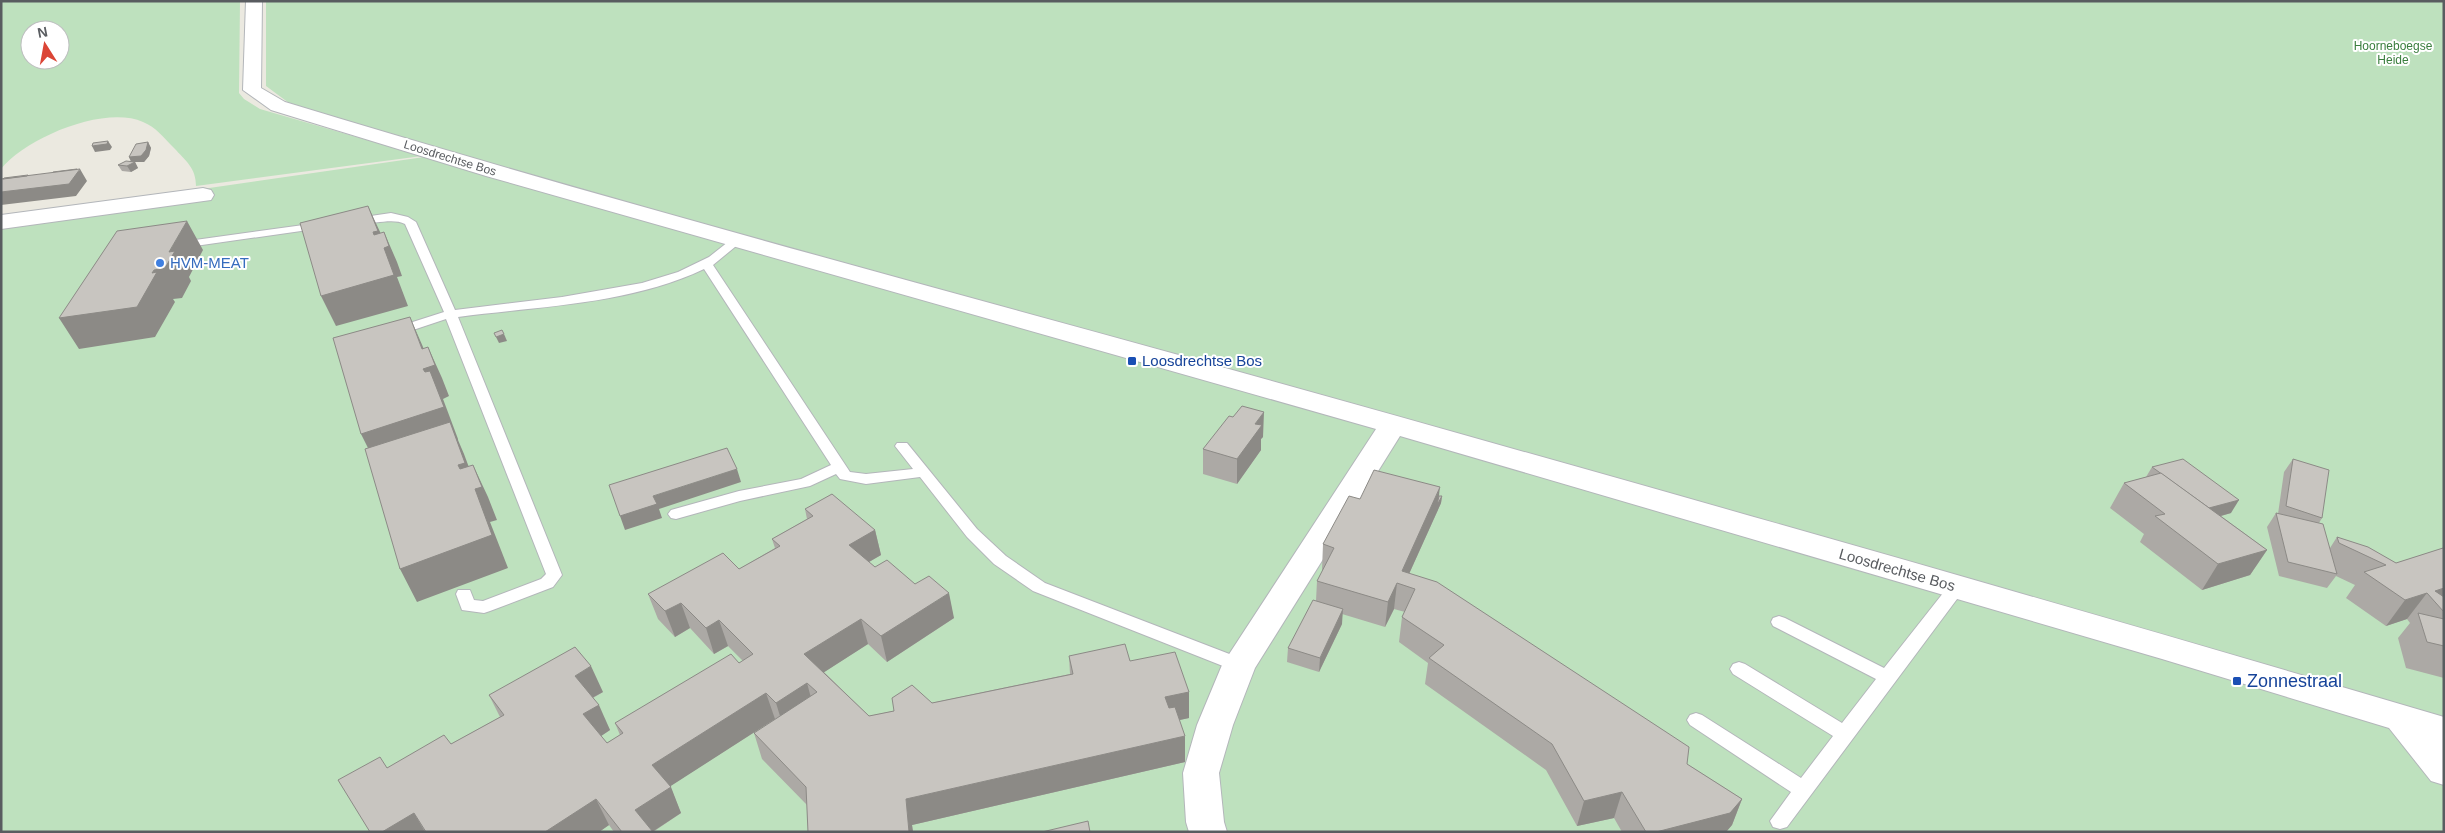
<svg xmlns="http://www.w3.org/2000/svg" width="2445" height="833" font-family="Arial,sans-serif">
  <rect width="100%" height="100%" fill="#ebe9e0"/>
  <g fill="#bee1be" fill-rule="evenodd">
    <path d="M 1,1 L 240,1 L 239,93 L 244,99 L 260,109 L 422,156 L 196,186 C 196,168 186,161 174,148 C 164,138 156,127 143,122 C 104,105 26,138 1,169 ZM 30,30 L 60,30 L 60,60 L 30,60 Z"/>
    <path d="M 266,1 L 2444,1 L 2444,832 L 1,832 L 1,218 L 445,154 L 289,103 L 266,86 Z"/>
  </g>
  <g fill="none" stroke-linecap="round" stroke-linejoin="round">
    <g stroke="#b3b6ba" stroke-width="2">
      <g id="service">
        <path d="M 391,213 L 408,217 L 416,222 L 455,310 L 562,297 L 642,283 L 678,272 L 709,257 L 733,238 L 741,238 L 741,242 L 713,265 L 850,472 L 866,474 L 913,469 L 895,446 L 897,443 L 907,443 L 977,529 L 1006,556 L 1045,583 L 1245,660 L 1248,665 L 1245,670 L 1239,671 L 1233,670 L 1033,591 L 994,564 L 967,537 L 920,477 L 866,484 L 840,479 L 836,474 L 810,486 L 740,501 L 676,519 L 671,518 L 668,514 L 671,510 L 739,491 L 801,479 L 831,465 L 704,269 C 628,305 539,306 458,317 L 562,575 L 553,587 L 490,611 L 484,613 L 462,610 L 456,594 L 458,590 L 470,590 L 474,600 L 483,601 L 541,579 L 546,574 L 446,319 L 398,335 L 392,331 L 394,328 L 444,312 L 405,224 C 390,216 360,229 351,221 L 357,218 Z"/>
        <path d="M 318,223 L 324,226 L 322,228 L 195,246 L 189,243 L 195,240 Z"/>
        <path d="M 1957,581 L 1963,583 L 1965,587 L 1963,591 L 1787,827 L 1780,829 L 1773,827 L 1770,821 L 1791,792 L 1690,725 L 1687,720 L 1690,715 L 1696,713 L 1702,715 L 1801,778 L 1833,736 L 1733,674 L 1730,669 L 1733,664 L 1739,662 L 1745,664 L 1842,723 L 1876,679 L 1773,626 L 1771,622 L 1773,618 L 1779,616 L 1785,618 L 1884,668 L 1951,583 Z"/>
      </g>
    </g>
    <g stroke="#b3b6ba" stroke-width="2">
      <g id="minor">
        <path d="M 246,1 L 262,1 L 261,88 L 285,102 C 580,192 878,272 1175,354 C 1598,472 2022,592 2444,717 L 2444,785 L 2431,781 L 2389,728 L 2162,659 L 1400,436 L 1255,668 L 1233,725 L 1219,773 L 1224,822 L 1227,832 L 1189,832 L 1186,822 L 1183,773 L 1197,725 L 1222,665 L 1376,429 L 486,176 L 271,110 L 243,90 Z"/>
        <path d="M 203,188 L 211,190 L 214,195 L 211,200 L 1,229 L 1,215 Z"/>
      </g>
    </g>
    <use href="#service" fill="#fff" fill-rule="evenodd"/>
    <use href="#minor" fill="#fff" fill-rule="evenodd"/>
  </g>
  <g fill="#aca9a5">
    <path d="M 148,142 L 151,148 L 149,156 L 144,162 L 135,162 L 138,168 L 131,172 L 122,171 L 118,165 L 131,162 L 129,157 Z"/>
    <path d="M 1263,437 L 1261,439 L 1261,450 L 1237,484 L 1203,474 L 1203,449 Z"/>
    <path d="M 2293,459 L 2322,518 L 2319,523 L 2330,548 L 2337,537 L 2396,563 L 2444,548 L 2444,678 L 2406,668 L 2398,638 L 2410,623 L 2407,619 L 2386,626 L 2346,598 L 2355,585 L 2336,576 L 2327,588 L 2279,576 L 2267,527 L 2276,513 L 2278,514 L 2284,472 Z"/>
    <path d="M 2152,467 L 2231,513 L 2221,516 L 2267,550 L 2250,575 L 2202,590 L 2140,542 L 2144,534 L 2110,508 L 2124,483 L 2146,477 Z"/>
    <path d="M 1439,496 L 1442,496 L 1441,503 L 1409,574 L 1687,764 L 1742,799 L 1732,825 L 1726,832 L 1622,832 L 1614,818 L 1577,826 L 1546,770 L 1425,684 L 1428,663 L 1399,642 L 1402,617 L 1405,612 L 1394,609 L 1385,627 L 1342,614 L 1342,624 L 1319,672 L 1287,662 L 1288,648 L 1316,601 L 1317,581 L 1323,570 L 1322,570 L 1323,544 L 1360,499 Z"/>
    <path d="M 805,509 L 875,530 L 881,555 L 869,562 L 875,567 L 954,618 L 887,662 L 868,644 L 824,672 L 869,716 L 1070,674 L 1069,656 L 1130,661 L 1189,692 L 1189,718 L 1179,720 L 1185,762 L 912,825 L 913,832 L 808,832 L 807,805 L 762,759 L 754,733 L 775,719 L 670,786 L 681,813 L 653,832 L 614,832 L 609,825 L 599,832 L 370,832 L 387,768 L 451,744 L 500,717 L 489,695 L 603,692 L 593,698 L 610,730 L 601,736 L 607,743 L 620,735 L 615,723 L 743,661 L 728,646 L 714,654 L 690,628 L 675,637 L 658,619 L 648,594 L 739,569 L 775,548 L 772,539 L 807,519 Z"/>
  </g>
  <g fill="#8c8a86">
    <path d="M 108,141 L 112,147 L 110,150 L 95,152 L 92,146 Z"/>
    <path d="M 148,142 L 151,148 L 149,156 L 144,162 L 135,162 L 138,168 L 131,172 L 127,166 L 132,163 L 129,157 Z"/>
    <path d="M 80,169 L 87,181 L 76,196 L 1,205 L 1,192 L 79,171 Z"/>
    <path d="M 368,206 L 381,234 L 384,232 L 397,262 L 402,276 L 397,277 L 408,306 L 336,326 L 321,296 L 386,262 L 373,232 Z"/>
    <path d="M 187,221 L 203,250 L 189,277 L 191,281 L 182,298 L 173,299 L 175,302 L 155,337 L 79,349 L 59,318 L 152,273 L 154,270 L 169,252 Z"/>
    <path d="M 410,317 L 423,347 L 431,366 L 428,347 L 442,378 L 449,396 L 443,399 L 458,439 L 458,440 L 464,454 L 477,489 L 473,465 L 488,497 L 497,520 L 490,522 L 508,568 L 417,602 L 400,569 L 377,466 L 361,434 L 437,400 L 423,369 L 422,349 Z"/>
    <path d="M 504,334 L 507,341 L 499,343 L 496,337 Z"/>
    <path d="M 1264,412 L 1263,437 L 1261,439 L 1261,450 L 1237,484 L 1237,459 L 1255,424 Z"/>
    <path d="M 737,469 L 741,482 L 659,509 L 662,518 L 625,530 L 620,516 L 653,496 Z"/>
    <path d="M 1440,487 L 1437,512 L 1404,585 L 1402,571 Z"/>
    <path d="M 1442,496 L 1441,503 L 1437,512 L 1437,505 Z"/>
    <path d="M 2239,500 L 2231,513 L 2199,522 L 2208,508 Z"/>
    <path d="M 875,530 L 881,555 L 855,570 L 849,545 Z"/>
    <path d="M 2267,550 L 2250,575 L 2202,590 L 2218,564 Z"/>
    <path d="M 1397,583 L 1394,609 L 1385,627 L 1388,602 Z"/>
    <path d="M 2444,588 L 2444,607 L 2435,591 Z"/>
    <path d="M 949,593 L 954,618 L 887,662 L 881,636 Z"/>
    <path d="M 2427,593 L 2407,619 L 2386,626 L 2405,600 Z"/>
    <path d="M 681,603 L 690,628 L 675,637 L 665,611 Z"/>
    <path d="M 1343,609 L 1342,624 L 1319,672 L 1320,658 Z"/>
    <path d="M 861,619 L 868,644 L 812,680 L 804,654 Z"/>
    <path d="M 719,620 L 728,646 L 714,654 L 706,628 Z"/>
    <path d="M 591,666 L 603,692 L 586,701 L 575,676 Z"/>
    <path d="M 807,683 L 814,709 L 784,729 L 776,703 Z"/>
    <path d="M 1189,692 L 1189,718 L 1166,723 L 1165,697 Z"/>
    <path d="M 766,693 L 775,719 L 663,791 L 652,765 Z"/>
    <path d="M 599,705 L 610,730 L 595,740 L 583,714 Z"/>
    <path d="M 1185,736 L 1185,762 L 912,825 L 913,832 L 909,832 L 906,799 Z"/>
    <path d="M 671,787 L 681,813 L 652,832 L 635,810 Z"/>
    <path d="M 1622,792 L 1614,818 L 1577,826 L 1584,801 Z"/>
    <path d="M 596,799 L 609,825 L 599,832 L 545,832 Z"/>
    <path d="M 1742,799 L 1732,825 L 1726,832 L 1656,832 Z"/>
    <path d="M 414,813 L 425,832 L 382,832 Z"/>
  </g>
  <g fill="#c8c5c0" stroke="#8c8a86">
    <path d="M 108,141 L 107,144 L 92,146 L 93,143 Z"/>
    <path d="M 148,142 L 146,150 L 141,156 L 129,157 L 136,144 Z"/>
    <path d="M 126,161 L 135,162 L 127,166 L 118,165 Z"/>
    <path d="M 77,169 L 76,170 L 53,173 L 53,172 Z"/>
    <path d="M 80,169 L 69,184 L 1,192 L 1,179 Z"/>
    <path d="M 28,175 L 27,176 L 3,179 L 4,178 Z"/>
    <path d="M 368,206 L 378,231 L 373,232 L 374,235 L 384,232 L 389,246 L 384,248 L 394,275 L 321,296 L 300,223 Z"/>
    <path d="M 187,221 L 169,252 L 175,251 L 165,268 L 154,270 L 152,273 L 157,272 L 137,307 L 59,318 L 117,231 Z"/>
    <path d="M 410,317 L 422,349 L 428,347 L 435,365 L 423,369 L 425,372 L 430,371 L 444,407 L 361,434 L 333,338 Z"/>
    <path d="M 502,330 L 504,334 L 496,337 L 494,333 Z"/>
    <path d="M 1242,406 L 1264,412 L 1255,424 L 1262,425 L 1237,459 L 1203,449 L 1229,416 L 1233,417 Z"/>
    <path d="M 450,422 L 465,463 L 458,465 L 460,469 L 473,465 L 482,487 L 475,489 L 492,535 L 400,569 L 365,449 Z"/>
    <path d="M 727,448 L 737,469 L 653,496 L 657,504 L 620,516 L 609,485 Z"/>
    <path d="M 2183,459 L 2239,500 L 2209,508 L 2152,467 Z"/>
    <path d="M 2293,459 L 2329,470 L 2322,518 L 2286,506 Z"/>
    <path d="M 1374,470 L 1440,487 L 1402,571 L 1437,582 L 1689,747 L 1687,764 L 1742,799 L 1730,813 L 1656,832 L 1646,832 L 1622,792 L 1584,801 L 1552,744 L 1429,658 L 1444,645 L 1402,617 L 1415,589 L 1397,583 L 1388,602 L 1317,581 L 1334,548 L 1323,544 L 1349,496 L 1360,499 Z"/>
    <path d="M 2161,473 L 2267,550 L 2218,564 L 2155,516 L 2165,514 L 2124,483 Z"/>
    <path d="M 832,494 L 875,530 L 849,545 L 875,567 L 887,560 L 915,584 L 929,576 L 949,593 L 881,636 L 861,619 L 804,654 L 869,716 L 894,711 L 892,698 L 912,685 L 932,703 L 1073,674 L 1069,656 L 1125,644 L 1130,661 L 1175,652 L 1189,692 L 1165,697 L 1169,708 L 1175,707 L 1185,736 L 906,799 L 909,832 L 808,832 L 806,787 L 754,733 L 817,692 L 807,683 L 776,703 L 766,693 L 652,765 L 671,787 L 635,810 L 653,832 L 622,832 L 596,799 L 545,832 L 426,832 L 414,813 L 382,832 L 370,832 L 338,780 L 380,757 L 387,768 L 444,735 L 451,744 L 504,715 L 489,695 L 575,647 L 591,666 L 575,676 L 599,705 L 583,714 L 607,743 L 623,733 L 615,723 L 731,654 L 739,663 L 753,654 L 719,620 L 706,628 L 681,603 L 665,611 L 648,594 L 723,553 L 739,569 L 780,546 L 772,539 L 813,516 L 805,509 Z"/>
    <path d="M 1439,496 L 1442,496 L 1437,505 Z"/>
    <path d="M 2276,513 L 2323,524 L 2337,574 L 2288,562 Z"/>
    <path d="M 2337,537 L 2368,547 L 2396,563 L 2443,548 L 2444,548 L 2444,588 L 2435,591 L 2444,597 L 2444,612 L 2427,593 L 2405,600 L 2364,572 L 2386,565 L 2339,543 Z"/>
    <path d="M 1313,600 L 1343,609 L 1320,658 L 1288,648 Z"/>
    <path d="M 2418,613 L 2444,619 L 2444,646 L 2427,642 Z"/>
    <path d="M 1088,821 L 1090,832 L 1042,832 Z"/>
  </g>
  <circle fill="#3f7fe0" stroke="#fff" stroke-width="2" cx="160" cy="263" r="5"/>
  <g fill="#1a4fb4" stroke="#fff" stroke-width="2">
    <rect x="1127" y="356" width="10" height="10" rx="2.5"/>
    <rect x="2232" y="676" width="10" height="10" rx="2.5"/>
  </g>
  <g text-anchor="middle" stroke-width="4" stroke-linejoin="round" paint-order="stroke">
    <g font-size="12" fill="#3a7e3e" stroke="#fff">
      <text x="2393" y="50">Hoorneboegse<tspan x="2393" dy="14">Heide</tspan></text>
    </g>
    <g font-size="12" fill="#595c60" stroke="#fff">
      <text transform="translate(450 158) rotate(17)" y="4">Loosdrechtse Bos</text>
    </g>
    <g font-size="15" fill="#366cbe" stroke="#fff" text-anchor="start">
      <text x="170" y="268">HVM-MEAT</text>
    </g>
    <g font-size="15" fill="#164399" stroke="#fff" text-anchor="start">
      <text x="1142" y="366">Loosdrechtse Bos</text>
    </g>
    <g font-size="15" fill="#595c60" stroke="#fff">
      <text transform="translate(1897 570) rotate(16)" y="5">Loosdrechtse Bos</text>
    </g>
    <g font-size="18" fill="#164399" stroke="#fff" text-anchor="start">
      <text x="2247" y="687">Zonnestraal</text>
    </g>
  </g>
  <rect width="2445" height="833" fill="none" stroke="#595c60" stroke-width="5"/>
  <g transform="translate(45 45) rotate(349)"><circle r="24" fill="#ffffff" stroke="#bdbebf"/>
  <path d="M0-4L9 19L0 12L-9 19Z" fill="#db4536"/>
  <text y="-8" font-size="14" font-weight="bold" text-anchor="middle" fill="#595c60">N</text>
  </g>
</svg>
